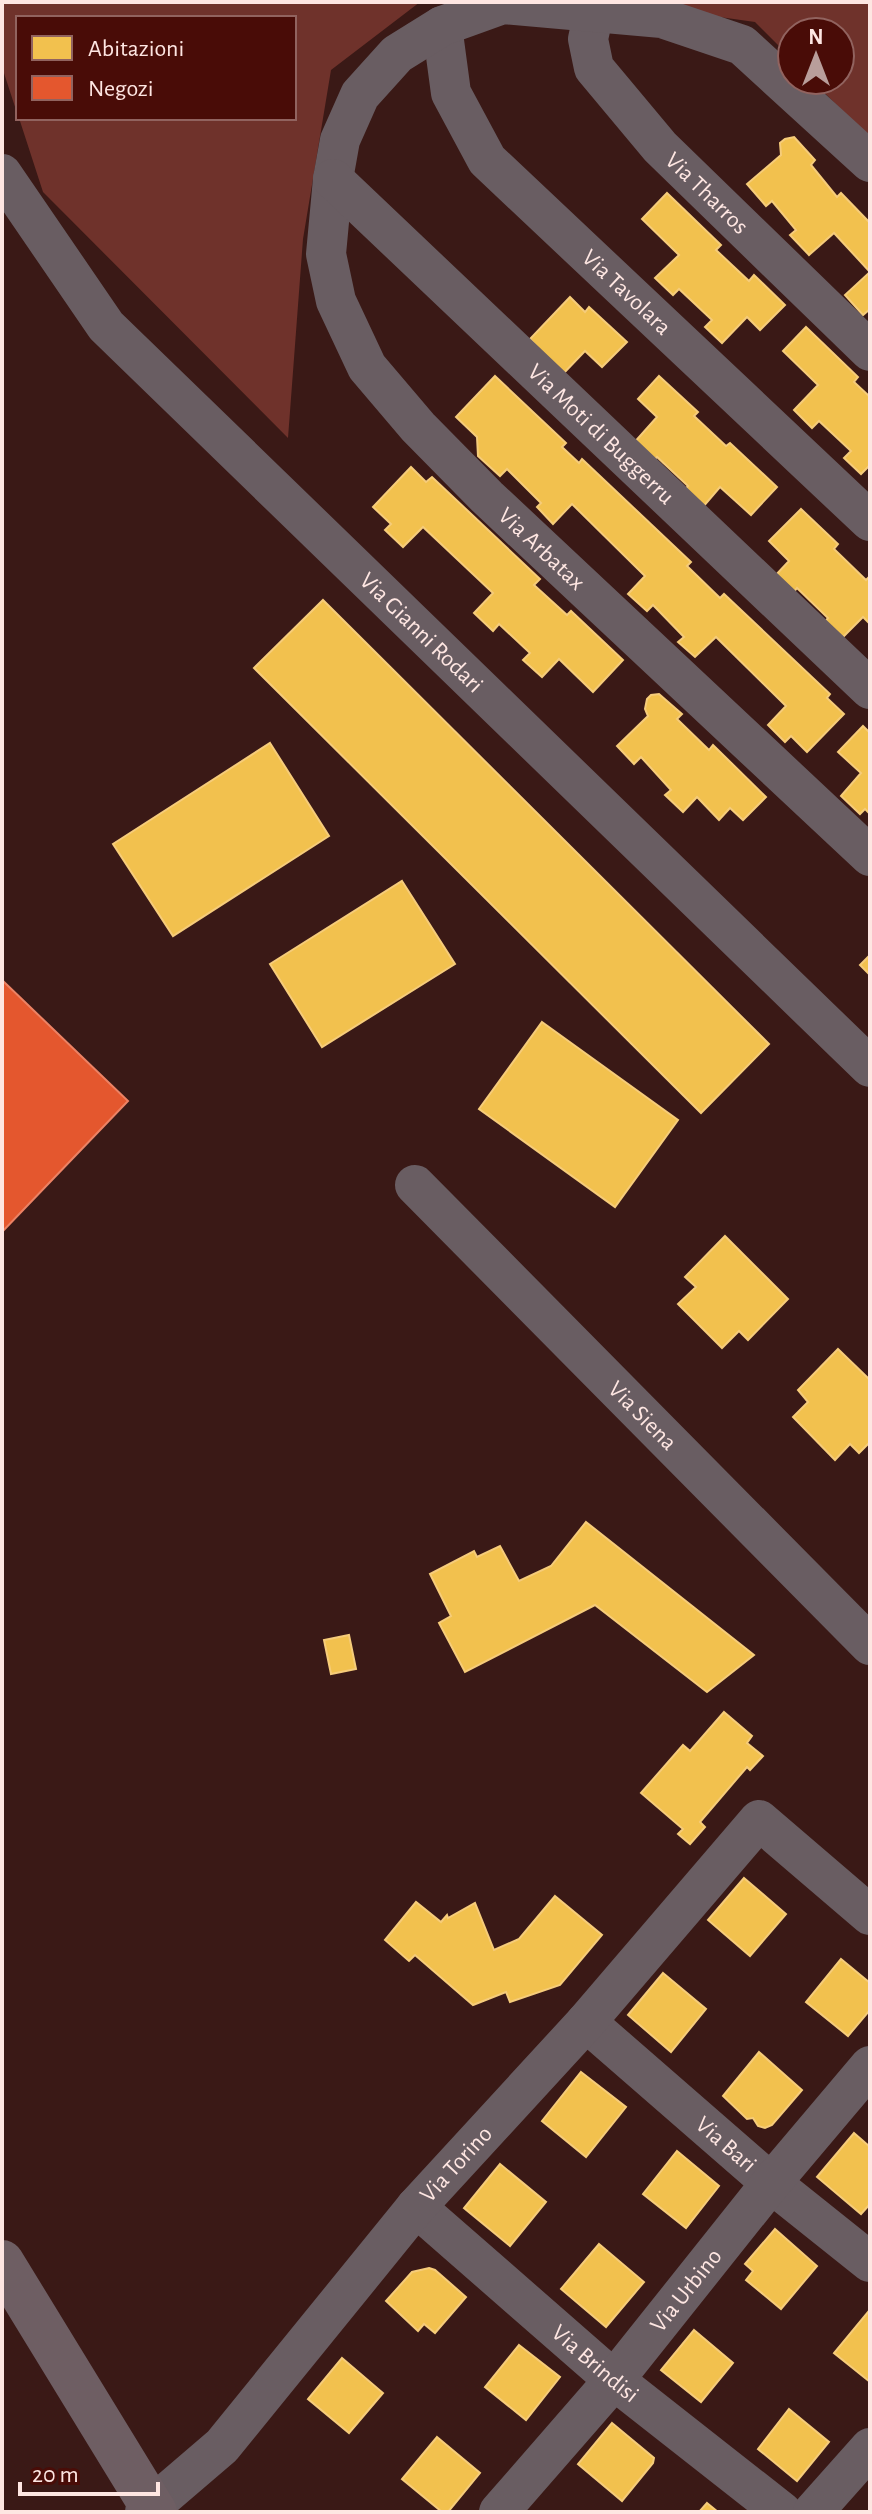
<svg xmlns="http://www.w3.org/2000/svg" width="872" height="2514" font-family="'Alegreya Sans',sans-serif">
  <rect width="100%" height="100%" fill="#3a1916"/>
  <g fill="#6f322b">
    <path d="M 2,2 L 420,2 L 331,70 L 303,239 L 288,438 L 43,192 L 19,118 L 294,118 L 294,18 L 18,18 L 18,116 L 2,67 Z"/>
    <path d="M 613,2 L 870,2 L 870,139 L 812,80 L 840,80 L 840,32 L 792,32 L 792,59 L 755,22 Z"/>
  </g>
  <g fill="#f2c14e" stroke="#f6cc7a" stroke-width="2">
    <path d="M 794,137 L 815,160 L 811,165 L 837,197 L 841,193 L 870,223 L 870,309 L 863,315 L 845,295 L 870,272 L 834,233 L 809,255 L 790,235 L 796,230 L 772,201 L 766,206 L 747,184 L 781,155 L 780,143 L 785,139 Z"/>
    <path d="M 667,193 L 721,245 L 716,250 L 749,281 L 754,275 L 785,305 L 760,330 L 747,317 L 722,343 L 705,327 L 712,320 L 679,289 L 673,295 L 655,278 L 679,255 L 642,219 Z"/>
    <path d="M 570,297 L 585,312 L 589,307 L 627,342 L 602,367 L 585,351 L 562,375 L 530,339 Z"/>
    <path d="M 806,327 L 858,377 L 854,382 L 870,397 L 870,465 L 861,474 L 844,458 L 851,451 L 819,421 L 812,428 L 794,410 L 818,385 L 783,351 Z"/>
    <path d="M 495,376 L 566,443 L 562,447 L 579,463 L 582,459 L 691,562 L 687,566 L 720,598 L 724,594 L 830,694 L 827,698 L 844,714 L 807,752 L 791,736 L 785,742 L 768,725 L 786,706 L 716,637 L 695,657 L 678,642 L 684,637 L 653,605 L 647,611 L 628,594 L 645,576 L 572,504 L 553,524 L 537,507 L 541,503 L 507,469 L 500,476 L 478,456 L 477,437 L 456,417 Z"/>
    <path d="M 659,376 L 698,412 L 694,416 L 726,446 L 730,443 L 777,487 L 751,515 L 720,487 L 703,507 L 681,493 L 688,486 L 657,457 L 651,463 L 632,445 L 657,417 L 638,399 Z"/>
    <path d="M 411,467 L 426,482 L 432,477 L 540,579 L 534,585 L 567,615 L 571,611 L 623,660 L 593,692 L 559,659 L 542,677 L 523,660 L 530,653 L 499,624 L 493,631 L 474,613 L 493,593 L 423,527 L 403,547 L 385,530 L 391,524 L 373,507 Z"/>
    <path d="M 801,509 L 838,544 L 834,549 L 866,580 L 870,576 L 870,624 L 863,617 L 840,640 L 823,624 L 828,618 L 797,588 L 791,595 L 773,578 L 789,561 L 769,541 Z"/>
    <path d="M 323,600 L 769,1044 L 701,1113 L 254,668 Z"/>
    <path d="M 659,694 L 682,714 L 677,719 L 709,750 L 713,745 L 766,797 L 743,820 L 730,808 L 719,820 L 697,797 L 683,812 L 665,795 L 671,790 L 641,757 L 634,764 L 617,746 L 648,716 L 645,709 L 647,699 L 651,695 Z"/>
    <path d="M 863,726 L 870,733 L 870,814 L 865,809 L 860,814 L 841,796 L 861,773 L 838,752 Z"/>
    <path d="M 270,743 L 329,836 L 173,936 L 113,844 Z"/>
    <path d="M 402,881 L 455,964 L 322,1047 L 270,964 Z"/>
    <path d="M 870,955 L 870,975 L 860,965 Z"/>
    <path d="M 542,1022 L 678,1120 L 615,1207 L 479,1109 Z"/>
    <path d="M 725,1236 L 788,1299 L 748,1340 L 739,1331 L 722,1348 L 678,1304 L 696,1287 L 685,1277 Z"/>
    <path d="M 838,1349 L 870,1380 L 870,1442 L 859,1453 L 850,1444 L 835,1460 L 793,1417 L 808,1402 L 798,1390 Z"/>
    <path d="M 586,1522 L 754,1655 L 707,1692 L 595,1605 L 465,1672 L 439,1623 L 451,1616 L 430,1574 L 474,1551 L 477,1557 L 500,1546 L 519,1581 L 551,1566 Z"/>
    <path d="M 349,1635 L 356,1669 L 331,1674 L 324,1640 Z"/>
    <path d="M 724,1712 L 752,1736 L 747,1743 L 763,1756 L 750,1770 L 747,1767 L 700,1822 L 705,1827 L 690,1844 L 678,1834 L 683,1829 L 641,1793 L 683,1745 L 690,1751 Z"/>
    <path d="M 744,1878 L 786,1914 L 750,1956 L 708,1920 Z"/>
    <path d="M 555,1896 L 602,1935 L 560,1985 L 510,2002 L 506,1992 L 473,2005 L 415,1955 L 409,1961 L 385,1940 L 416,1902 L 441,1922 L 447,1915 L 448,1918 L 475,1903 L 494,1950 L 519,1939 Z"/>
    <path d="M 841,1959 L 870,1983 L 870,2010 L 848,2036 L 806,2002 Z"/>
    <path d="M 663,1973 L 706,2009 L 671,2052 L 628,2015 Z"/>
    <path d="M 759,2052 L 802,2090 L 772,2125 L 765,2128 L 758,2126 L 753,2118 L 747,2119 L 723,2096 Z"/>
    <path d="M 581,2072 L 626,2107 L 586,2157 L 542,2121 Z"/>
    <path d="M 854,2133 L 870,2147 L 870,2204 L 861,2214 L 817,2177 Z"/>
    <path d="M 677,2151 L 719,2186 L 686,2228 L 643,2194 Z"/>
    <path d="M 500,2164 L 546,2202 L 510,2246 L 464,2208 Z"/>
    <path d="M 775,2229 L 817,2266 L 781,2309 L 746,2280 L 753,2271 L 745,2264 Z"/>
    <path d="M 599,2244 L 644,2282 L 606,2327 L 561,2289 Z"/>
    <path d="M 429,2268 L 435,2270 L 466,2297 L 435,2333 L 424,2324 L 418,2331 L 386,2301 L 412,2272 Z"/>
    <path d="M 868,2312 L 870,2314 L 870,2382 L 834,2353 Z"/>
    <path d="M 694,2330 L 733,2363 L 701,2402 L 661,2370 Z"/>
    <path d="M 519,2345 L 560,2377 L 526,2420 L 485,2387 Z"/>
    <path d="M 342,2358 L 383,2393 L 349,2433 L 308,2399 Z"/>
    <path d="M 789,2409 L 829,2442 L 797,2481 L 758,2449 Z"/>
    <path d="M 612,2423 L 654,2458 L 653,2463 L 622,2501 L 578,2464 Z"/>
    <path d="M 437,2437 L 480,2473 L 448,2512 L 442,2512 L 402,2479 Z"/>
    <path d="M 707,2503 L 718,2512 L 699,2512 Z"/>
  </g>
  <path fill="#e4572e" stroke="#ec8264" stroke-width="2" d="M 2,980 L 128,1101 L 2,1232 Z"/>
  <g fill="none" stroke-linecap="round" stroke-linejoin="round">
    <g stroke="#695d62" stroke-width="40">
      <path id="s1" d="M 594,12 L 588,39 L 594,68 L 660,147 L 870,351"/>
      <path id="s2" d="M 442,26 L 451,93 L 487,160 L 870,521"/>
      <path id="s3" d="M 870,162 L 742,45 L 662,18 L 503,4 L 442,26 L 397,54 L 360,95 L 340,140 L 333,179 L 326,254 L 336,301 L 367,367 L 418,427 L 487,497 L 870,856"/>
      <path id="s4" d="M 2,174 L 106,326 L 870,1067"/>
      <path id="s5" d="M 333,179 L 870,689"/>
      <path id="s6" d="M 415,1185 L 870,1645"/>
      <path id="s7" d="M 586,2022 L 771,2183 L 870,2262"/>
      <path id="s8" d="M 416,2207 L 614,2380 L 782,2512"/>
      <path id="s9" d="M 145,2512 L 222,2446 L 416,2207 L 586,2022 L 759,1820 L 870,1915"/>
      <path id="s10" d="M 499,2512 L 614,2380 L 771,2183 L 870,2066"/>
      <path d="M 813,2512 L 870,2448"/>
    </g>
    <path stroke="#6e5e63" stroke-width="44" d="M 2,2262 L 155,2512"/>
  </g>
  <g text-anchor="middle" stroke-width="8" stroke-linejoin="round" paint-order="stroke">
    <g font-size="24" fill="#fee6e2" stroke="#490c07">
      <text dy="8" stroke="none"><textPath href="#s1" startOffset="226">Via Tharros</textPath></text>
      <text dy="8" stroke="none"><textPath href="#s2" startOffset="336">Via Tavolara</textPath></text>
      <text dy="8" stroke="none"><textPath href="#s5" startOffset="370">Via Moti di Buggerru</textPath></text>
      <text dy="8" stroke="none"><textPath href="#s3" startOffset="1128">Via Arbatax</textPath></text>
      <text dy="8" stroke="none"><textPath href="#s4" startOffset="624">Via Gianni Rodari</textPath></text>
      <text dy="8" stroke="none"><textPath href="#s6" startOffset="324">Via Siena</textPath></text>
      <text dy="8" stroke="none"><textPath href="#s7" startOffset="186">Via Bari</textPath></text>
      <text dy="8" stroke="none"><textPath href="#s9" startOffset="468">Via Torino</textPath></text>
      <text dy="8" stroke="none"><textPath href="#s10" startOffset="290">Via Urbino</textPath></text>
      <text dy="8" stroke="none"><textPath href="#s8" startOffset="238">Via Brindisi</textPath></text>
    </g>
  </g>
  <rect width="872" height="2514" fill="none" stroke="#fee6e2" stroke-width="8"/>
  <rect x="16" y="16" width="280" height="104" fill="#490c07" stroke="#91635f" stroke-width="2"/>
  <rect x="32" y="36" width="40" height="24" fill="#f2c14e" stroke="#91635f" stroke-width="2"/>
  <text x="88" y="56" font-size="24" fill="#fee6e2">Abitazioni</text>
  <rect x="32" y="76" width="40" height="24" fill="#e4572e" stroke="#91635f" stroke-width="2"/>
  <text x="88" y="96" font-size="24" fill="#fee6e2">Negozi</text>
  <g transform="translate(816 56)"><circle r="38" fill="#490c07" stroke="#91635f" stroke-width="2"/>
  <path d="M0-6L14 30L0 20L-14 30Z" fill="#b99e9b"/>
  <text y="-12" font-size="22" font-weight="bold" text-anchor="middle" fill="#fee6e2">N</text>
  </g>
  <path d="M20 2482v12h138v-12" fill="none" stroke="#fee6e2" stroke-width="4"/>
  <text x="32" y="2482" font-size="24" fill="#fee6e2" stroke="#490c07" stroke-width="6" paint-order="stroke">20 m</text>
</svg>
